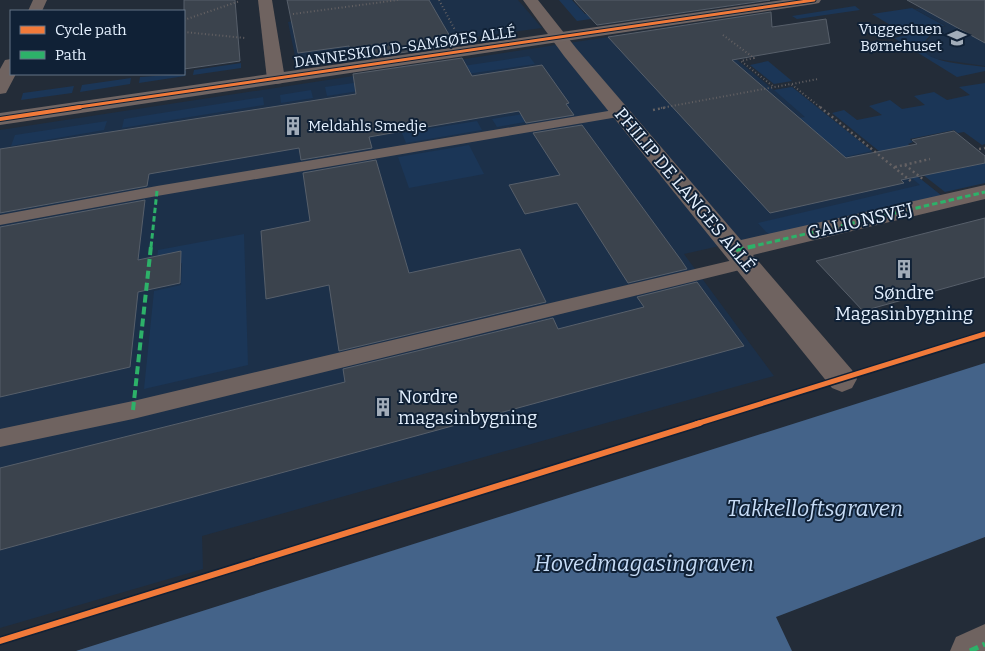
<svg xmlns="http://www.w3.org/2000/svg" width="985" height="651" font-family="Bitter,serif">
  <rect width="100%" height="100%" fill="#232c38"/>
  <g fill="#1c3049">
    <path d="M 377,0 L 518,0 L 542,28 L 296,61 L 288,22 Z"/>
    <path d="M 985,2 L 985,66 L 937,59 L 926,55 L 921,48 L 938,28 L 946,26 L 914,9 Z"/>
    <path d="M 693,24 L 774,90 L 792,87 L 890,166 L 901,164 L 942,196 L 684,254 L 774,376 L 202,536 L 203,569 L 0,628 L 0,130 Z"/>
  </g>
  <g fill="#1b3657">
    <path d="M 559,0 L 572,0 L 585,14 L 688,0 L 722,0 L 577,21 Z"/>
    <path d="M 855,6 L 860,10 L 797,19 L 792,16 Z"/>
    <path d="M 912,8 L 945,26 L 937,27 L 920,47 C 930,64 966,64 985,67 L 985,71 L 957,77 L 894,38 L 907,35 L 872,14 Z"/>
    <path d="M 529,56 L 535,64 L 467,74 L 463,66 Z"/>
    <path d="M 768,61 L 792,81 L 774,84 L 750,65 Z"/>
    <path d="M 241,63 L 241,68 L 193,75 L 194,70 Z"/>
    <path d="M 184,71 L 186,71 L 185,76 L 139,83 L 140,77 L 184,74 Z"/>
    <path d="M 131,78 L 130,84 L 80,92 L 82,85 Z"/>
    <path d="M 368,81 L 371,89 L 327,96 L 325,87 Z"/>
    <path d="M 985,83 L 985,144 L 982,145 L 964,132 L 958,133 L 954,130 L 910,139 L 913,142 L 908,144 L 924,157 L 895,164 L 832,113 L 844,110 L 857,120 L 882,115 L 869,106 L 890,100 L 902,109 L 925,105 L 914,96 L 934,92 L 947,100 L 970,95 L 959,87 Z"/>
    <path d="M 74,86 L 72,93 L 21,100 L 23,93 Z"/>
    <path d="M 792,87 L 872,151 L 790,169 L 746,127 L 805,117 L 774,90 Z"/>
    <path d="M 311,90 L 313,98 L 281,103 L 280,95 Z"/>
    <path d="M 263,97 L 264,105 L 122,128 L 124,119 Z"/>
    <path d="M 567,107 L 572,114 L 497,127 L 492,119 Z"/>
    <path d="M 107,121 L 104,130 L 11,146 L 15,135 Z"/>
    <path d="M 477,121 L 482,130 L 406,143 L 402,133 Z"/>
    <path d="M 469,145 L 484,174 L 409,188 L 398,157 Z"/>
    <path d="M 935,162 L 947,171 L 985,163 L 985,183 L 945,192 L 913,167 Z"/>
    <path d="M 907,168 L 942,196 L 772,235 L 766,232 L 758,223 L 920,185 L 901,169 Z"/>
    <path d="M 244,234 L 248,365 L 144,389 L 154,291 L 181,285 L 182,263 L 156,268 L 158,250 Z"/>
  </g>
  <path fill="#446389" d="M 985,363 L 985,537 L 776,617 L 792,651 L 76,651 Z"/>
  <g fill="#3b434d" stroke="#575f6a">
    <path d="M 184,0 L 235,0 L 240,61 L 184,69 Z"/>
    <path d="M 287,0 L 429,0 L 455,45 L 351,60 L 349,46 L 298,53 Z"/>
    <path d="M 574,0 L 770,0 L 597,25 Z"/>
    <path d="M 907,0 L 985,0 L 985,43 Z"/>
    <path d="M 771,12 L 772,27 L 826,19 L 830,43 L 732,60 L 846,158 L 917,144 L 912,140 L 954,131 L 985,156 L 985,163 L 901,180 L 904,183 L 770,213 L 608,37 Z"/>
    <path d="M 462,58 L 472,76 L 542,65 L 569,103 L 566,104 L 574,115 L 526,123 L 519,111 L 369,137 L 372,148 L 301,160 L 299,148 L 149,174 L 147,186 L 0,213 L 0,149 L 356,94 L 353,74 Z"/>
    <path d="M 582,125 L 681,260 L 687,269 L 628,283 L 577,203 L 525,214 L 509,185 L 560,175 L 533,133 Z"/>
    <path d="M 376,160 L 409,273 L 520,249 L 546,302 L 339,351 L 329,285 L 266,299 L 261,231 L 310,221 L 303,173 Z"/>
    <path d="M 145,200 L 138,260 L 181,251 L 180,283 L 138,292 L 130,367 L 0,397 L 0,227 Z"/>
    <path d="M 985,218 L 985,277 L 863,311 L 816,261 Z"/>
    <path d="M 697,282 L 744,346 L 0,550 L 0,468 L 345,382 L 343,369 L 553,318 L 558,329 L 644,307 L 637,297 Z"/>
  </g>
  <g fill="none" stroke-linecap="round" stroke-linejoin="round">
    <g stroke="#646163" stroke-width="2" stroke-dasharray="1 2.5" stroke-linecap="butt">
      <path d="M 439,0 L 455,30"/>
      <path d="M 293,14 L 398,0"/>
      <path d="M 184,20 L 240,1"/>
      <path d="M 184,32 L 245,38"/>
      <path d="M 723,35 L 754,58 L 741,61 L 774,87"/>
      <path d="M 792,84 L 818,79"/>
      <path d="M 661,108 L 791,84 L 821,108"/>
    </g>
    <g stroke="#646163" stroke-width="2.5" stroke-dasharray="2 3" stroke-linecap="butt">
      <path d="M 820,107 L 912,182"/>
      <path d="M 653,110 L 668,107"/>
      <path d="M 979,149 L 985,148"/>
      <path d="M 905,165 L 924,180"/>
      <path d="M 895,167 L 930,159"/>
    </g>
    <g fill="#6f6360" fill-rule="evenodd">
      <path d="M 620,109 L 626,113 L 624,116 L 157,196 L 0,225 L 0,215 L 157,186 Z"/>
      <path d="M 746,257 L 752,259 L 754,263 L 752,267 L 133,419 L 0,447 L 0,429 L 133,401 Z"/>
    </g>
    <g fill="#6f6360" fill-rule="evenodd">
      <path d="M 33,0 L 47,0 L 42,11 L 28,11 Z"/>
      <path d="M 258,0 L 272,0 L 285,79 L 282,83 L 276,84 L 270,83 L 267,79 Z"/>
      <path d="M 523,0 L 538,0 L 576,48 L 741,240 L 985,185 L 985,199 L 753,255 L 852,370 L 857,379 L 852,388 L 842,392 L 832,388 L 564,56 Z"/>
      <path d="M 11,59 L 11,74 L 16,74 L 6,93 L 0,94 L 0,69 L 5,60 Z"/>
      <path d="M 985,624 L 985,651 L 950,651 L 956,637 Z"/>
    </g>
    <path fill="#706563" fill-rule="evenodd" d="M 783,0 L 821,0 L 819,3 L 814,4 L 0,125 L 0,113 Z"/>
    <g stroke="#2db169" stroke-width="3" stroke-dasharray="5.5 3" stroke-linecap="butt">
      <path d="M 151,247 L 157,191"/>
      <path d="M 750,247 L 985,192"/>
    </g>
    <g stroke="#2db169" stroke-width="4" stroke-dasharray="8 4" stroke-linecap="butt">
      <path d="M 736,250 L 755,246"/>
      <path d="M 133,410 L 151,246"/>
    </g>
    <path stroke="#2db169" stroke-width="5" stroke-dasharray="9 5" stroke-linecap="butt" d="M 970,651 L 985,644"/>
    <g stroke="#102136" stroke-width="5">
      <path id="cycleway-far3" d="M 72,108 L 814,0"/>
    </g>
    <g stroke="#102136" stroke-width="6">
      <path id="cycleway-far2" d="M 0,119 L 80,107"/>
    </g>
    <g stroke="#102136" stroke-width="8">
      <path id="cycleway-far1" d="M 696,424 L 985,334"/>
    </g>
    <g stroke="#102136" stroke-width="9">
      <path id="cycleway" d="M 0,641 L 700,423"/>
    </g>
    <use href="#cycleway-far3" stroke="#f17a3a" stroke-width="3"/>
    <use href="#cycleway-far2" stroke="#f17a3a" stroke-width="4"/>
    <use href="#cycleway-far1" stroke="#f17a3a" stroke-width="5"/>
    <use href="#cycleway" stroke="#f17a3a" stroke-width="6"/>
  </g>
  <defs>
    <g id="school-bare" transform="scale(1.5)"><path d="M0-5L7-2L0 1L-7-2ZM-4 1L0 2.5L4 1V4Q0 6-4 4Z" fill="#a1acb9" stroke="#102136" stroke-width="2.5" paint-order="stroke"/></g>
    <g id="building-bare" transform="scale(1.5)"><path d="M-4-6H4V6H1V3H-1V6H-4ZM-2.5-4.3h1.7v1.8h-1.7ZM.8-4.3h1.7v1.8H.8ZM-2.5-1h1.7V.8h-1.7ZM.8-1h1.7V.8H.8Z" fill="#a1acb9" stroke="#102136" stroke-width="2.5" paint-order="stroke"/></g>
  </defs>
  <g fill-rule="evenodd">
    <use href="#school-bare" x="957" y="38"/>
    <use href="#building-bare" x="293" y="126"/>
    <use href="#building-bare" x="904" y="269"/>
    <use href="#building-bare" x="383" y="407"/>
  </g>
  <g text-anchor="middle" stroke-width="4" stroke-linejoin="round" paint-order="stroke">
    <g font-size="15" fill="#e5f1ff" stroke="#102136" text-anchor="end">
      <text x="942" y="34">Vuggestuen<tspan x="942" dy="17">Børnehuset</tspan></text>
      <text x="308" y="131" text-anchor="start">Meldahls Smedje</text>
    </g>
    <g font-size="15" fill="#e5f1ff" stroke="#102136">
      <text transform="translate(405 47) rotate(-8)" y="5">DANNESKIOLD-SAMSØES ALLÉ</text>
    </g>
    <g font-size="18" fill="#e5f1ff" stroke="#102136">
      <text transform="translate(685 190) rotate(50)" y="6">PHILIP DE LANGES ALLÉ</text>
      <text transform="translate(860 221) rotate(-13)" y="6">GALIONSVEJ</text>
    </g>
    <g font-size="18" fill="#e5f1ff" stroke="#102136">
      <text x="904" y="299">Søndre<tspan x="904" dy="21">Magasinbygning</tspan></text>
      <text x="398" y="403" text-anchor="start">Nordre<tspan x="398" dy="21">magasinbygning</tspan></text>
    </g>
    <g font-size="22" font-style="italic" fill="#c7dcf6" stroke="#102136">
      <text x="815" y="516">Takkelloftsgraven</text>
      <text x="644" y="571">Hovedmagasingraven</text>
    </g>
  </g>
  <rect x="10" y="10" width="175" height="65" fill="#102136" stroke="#657486"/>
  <rect x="20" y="26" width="25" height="8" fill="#f17a3a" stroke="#657486"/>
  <text x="55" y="35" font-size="15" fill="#e5f1ff">Cycle path</text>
  <rect x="20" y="51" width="25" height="8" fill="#2db169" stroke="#657486"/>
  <text x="55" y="60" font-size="15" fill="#e5f1ff">Path</text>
</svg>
